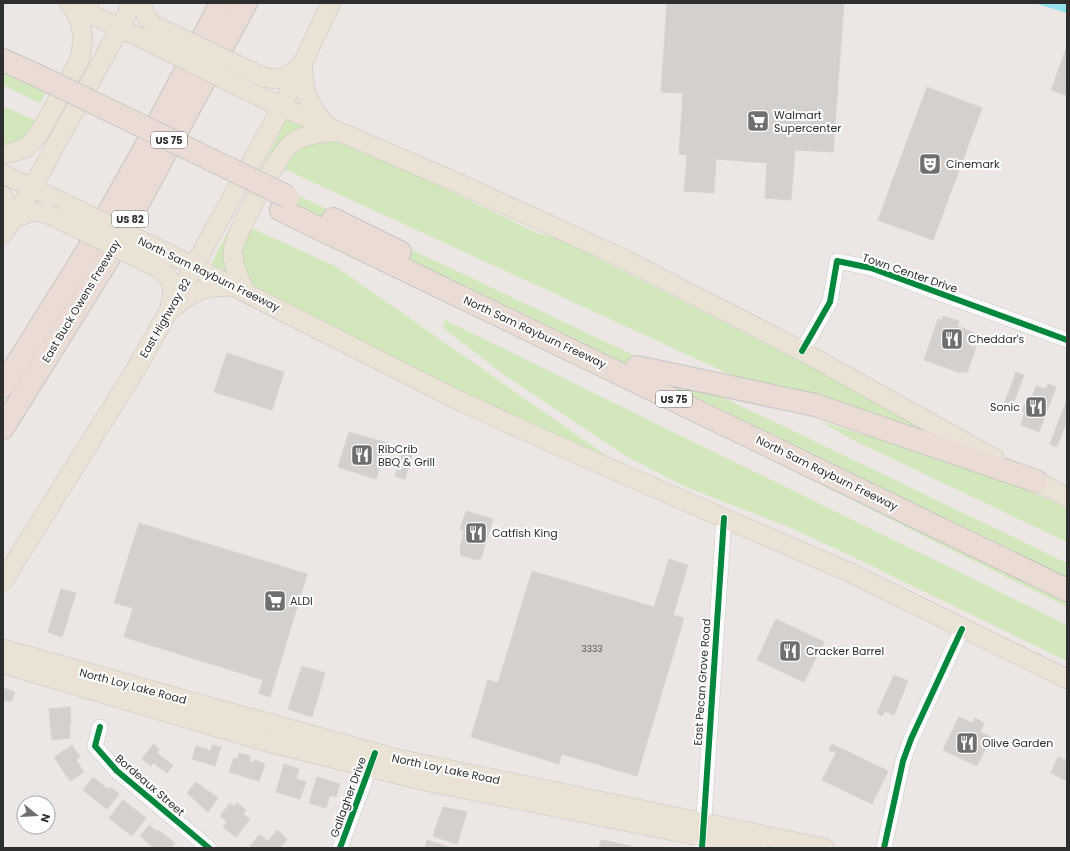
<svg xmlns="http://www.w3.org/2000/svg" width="1070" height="851" font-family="Poppins,sans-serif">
  <rect width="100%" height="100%" fill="#ece7e4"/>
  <g fill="#d2e7bc">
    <path d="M 3,52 L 54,76 L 40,103 L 3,85 Z"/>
    <path d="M 3,106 L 41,123 L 38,130 L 3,151 Z"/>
    <path d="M 290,113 L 319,127 L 307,131 L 241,225 L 234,277 L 211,264 Z"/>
    <path d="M 331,139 L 344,142 L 406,170 L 539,234 L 558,238 L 833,378 L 966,453 L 755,386 L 280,167 L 283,162 L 306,143 Z"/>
    <path d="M 284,189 L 783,426 L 1067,563 L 1067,607 L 598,374 L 270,216 Z"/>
    <path d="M 251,228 L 335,266 L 614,461 L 613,463 L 415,371 L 254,287 C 237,264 241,252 251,228 Z"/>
    <path d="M 445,320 L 1067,625 L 1067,661 L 845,553 L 784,525 L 686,487 L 624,455 L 506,376 L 443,328 Z"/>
    <path d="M 819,421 C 903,447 988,470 1067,508 L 1067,542 L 853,440 Z"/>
  </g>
  <path fill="#96e1ee" d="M 1034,3 L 1067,3 L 1067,13 Z"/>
  <g fill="#d3d0cd" stroke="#d7d3d0">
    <path d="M 667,3 L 844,3 L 833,152 L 795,150 L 791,200 L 765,198 L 767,163 L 716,159 L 714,193 L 684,191 L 687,155 L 679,154 L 683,93 L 661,92 Z"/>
    <path d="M 1067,46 L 1067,96 L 1051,90 Z"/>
    <path d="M 927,87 L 982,108 L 933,240 L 878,220 Z"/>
    <path d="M 943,316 L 959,321 L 957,326 L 975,333 L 971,346 L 976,347 L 967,373 L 961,371 L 961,373 L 924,360 L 938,319 L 942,320 Z"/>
    <path d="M 227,353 L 284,372 L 272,410 L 214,392 Z"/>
    <path d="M 1016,372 L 1024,375 L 1011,410 L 1003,407 Z"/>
    <path d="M 1048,384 L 1056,387 L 1039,432 L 1021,425 L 1025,412 L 1022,411 L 1026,401 L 1030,403 L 1036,386 L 1046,389 Z"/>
    <path d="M 1067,399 L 1067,420 L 1057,447 L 1050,444 Z"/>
    <path d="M 349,432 L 387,443 L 376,479 L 338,467 Z"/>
    <path d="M 403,451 L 412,454 L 405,479 L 395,476 Z"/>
    <path d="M 466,511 L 493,519 L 481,558 L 477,560 L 461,555 L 460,549 L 464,530 L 460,529 Z"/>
    <path d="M 139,523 L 307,574 L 270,697 L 259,693 L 263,680 L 124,637 L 133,608 L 114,603 Z"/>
    <path d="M 669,559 L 688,565 L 673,615 L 684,618 L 637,776 L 562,754 L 559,764 L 471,737 L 488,680 L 498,683 L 532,571 L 654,607 Z"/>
    <path d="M 61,589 L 76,593 L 62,637 L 48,632 Z"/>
    <path d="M 776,619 L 824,642 L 804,682 L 757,660 Z"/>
    <path d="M 302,666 L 325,673 L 312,717 L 288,709 Z"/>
    <path d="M 894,675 L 908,681 L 894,715 L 885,711 L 882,716 L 877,713 Z"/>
    <path d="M 3,688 L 15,692 L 11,702 L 3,700 Z"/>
    <path d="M 70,707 L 71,725 L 69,725 L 70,738 L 52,740 L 49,709 Z"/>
    <path d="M 959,717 L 972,723 L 975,718 L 984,723 L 980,732 L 991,737 L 977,766 L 943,750 Z"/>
    <path d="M 153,744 L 159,749 L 157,753 L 173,765 L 167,773 L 153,763 L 151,766 L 142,759 Z"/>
    <path d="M 832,744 L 888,771 L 872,804 L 822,780 L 836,753 L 829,750 Z"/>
    <path d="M 72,745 L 80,757 L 76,760 L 84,772 L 70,781 L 54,757 Z"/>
    <path d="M 212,745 L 221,747 L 215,766 L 192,759 L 196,746 L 211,751 Z"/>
    <path d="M 239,753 L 250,756 L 249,761 L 254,763 L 255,760 L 265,764 L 259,781 L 229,772 L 234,758 L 238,759 Z"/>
    <path d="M 1058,757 L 1067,761 L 1067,781 L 1051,773 Z"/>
    <path d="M 284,764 L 299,769 L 296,779 L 306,782 L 300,799 L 276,792 Z"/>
    <path d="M 93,777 L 108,789 L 110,787 L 119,794 L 107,809 L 83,790 Z"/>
    <path d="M 317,777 L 340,784 L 336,797 L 330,795 L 326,808 L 309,803 Z"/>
    <path d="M 196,782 L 218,798 L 208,812 L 187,793 Z"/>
    <path d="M 123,800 L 146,818 L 132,836 L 109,818 Z"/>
    <path d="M 230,803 L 234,807 L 237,803 L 246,810 L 243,814 L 250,819 L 236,837 L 223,827 L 227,821 L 220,816 Z"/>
    <path d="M 443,807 L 467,812 L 457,844 L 433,836 Z"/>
    <path d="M 149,825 L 157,832 L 158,830 L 175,843 L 171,848 L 154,848 L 140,836 Z"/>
    <path d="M 277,830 L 287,839 L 280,848 L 249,848 L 259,835 L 268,841 Z"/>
    <path d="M 427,840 L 451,848 L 425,848 Z"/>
    <path d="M 601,840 L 631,846 L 630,848 L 599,848 Z"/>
  </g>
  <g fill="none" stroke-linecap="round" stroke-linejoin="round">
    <g stroke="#c8c6c6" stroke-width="16">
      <g id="minor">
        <path d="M 802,351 L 830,302 L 837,261 L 871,268 L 1067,340"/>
        <path d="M 100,727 L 95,746 L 117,771 L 209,848"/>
        <path d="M 340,848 L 373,758"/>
        <path d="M 702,848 L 724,518"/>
        <path d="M 884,848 L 903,761 L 911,739 L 962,629"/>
      </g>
    </g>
    <g stroke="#c6c4c4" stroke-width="20">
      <g id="major">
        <path d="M 142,3 C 143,13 147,18 154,25"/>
        <path d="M 69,4 L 151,43"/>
        <path d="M 303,66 C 303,93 309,104 326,126"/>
        <path d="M 263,77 C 281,82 289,76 302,64"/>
        <path d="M 248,91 L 282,107 L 458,183 L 622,258 L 802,351 L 995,459"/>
        <path d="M 3,155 L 26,148 L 39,134 L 80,59 L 83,38 L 80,21 L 72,6 L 89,3"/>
        <path d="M 3,174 L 68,205"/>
        <path d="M 3,196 L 6,206 L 7,229"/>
        <path d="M 13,219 L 32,211 L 48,214"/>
        <path d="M 3,234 L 32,188 L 120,28 L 132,3"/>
        <path d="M 171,255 L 462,402 L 563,448 L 853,574 L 1067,679"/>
        <path d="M 158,268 C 173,279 175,288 170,305"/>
        <path d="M 246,292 C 240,280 232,265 233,251 C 234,236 278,154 291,144 C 304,134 321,133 337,132"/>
        <path d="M 175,306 C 198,288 205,287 233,286"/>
        <path d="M 1022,474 L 1067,497"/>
        <path d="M 3,581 L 136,369 L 194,266 L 282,107 L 331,3"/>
        <path d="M 3,649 L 394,758 L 825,848"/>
        <path d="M 3,664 L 267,742 L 429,782 L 758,848"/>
      </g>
    </g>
    <g stroke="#c6c4c4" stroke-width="24">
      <g id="highway">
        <path d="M 3,60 L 51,82"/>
        <path d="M 281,210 L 1067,590"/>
        <path d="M 333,219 L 400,252"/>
        <path d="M 637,367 L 815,405 L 1036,481"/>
        <path d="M 3,386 L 86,253 L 147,144 L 221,3"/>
        <path d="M 3,428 L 107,261 L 246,3"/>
      </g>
    </g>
    <use href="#minor" stroke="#fcfbfb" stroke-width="15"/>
    <use href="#major" stroke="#e9e2d5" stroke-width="19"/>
    <use href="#highway" stroke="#eadcd5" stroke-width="22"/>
    <g stroke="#c6c4c4" stroke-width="20" stroke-linecap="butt">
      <g id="major-bridge">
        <path d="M 154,25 L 263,77"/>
        <path d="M 151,43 L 248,91"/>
        <path d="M 68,205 L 171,255"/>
        <path d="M 48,214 L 158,268"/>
      </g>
    </g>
    <g stroke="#c6c4c4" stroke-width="24" stroke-linecap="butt">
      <path id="highway-bridge" d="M 51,82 L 288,197"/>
    </g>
    <use href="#major-bridge" stroke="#e9e2d5" stroke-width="19"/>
    <use href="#highway-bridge" stroke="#eadcd5" stroke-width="22"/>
    <g stroke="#fff" stroke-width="8">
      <g id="cycleway">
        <path d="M 802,351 L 830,302 L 837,261 L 871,268 L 1067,340"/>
        <path d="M 100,727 L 95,746 L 117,771 L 209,848"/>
        <path d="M 340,848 L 375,753"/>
        <path d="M 702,848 L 724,518"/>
        <path d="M 884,848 L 903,761 L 911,739 L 962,629"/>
      </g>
    </g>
    <use href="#cycleway" stroke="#00873e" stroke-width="6"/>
  </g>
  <defs>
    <g id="supermarket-square" transform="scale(1.15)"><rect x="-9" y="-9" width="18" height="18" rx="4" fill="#706f6e" stroke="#fff"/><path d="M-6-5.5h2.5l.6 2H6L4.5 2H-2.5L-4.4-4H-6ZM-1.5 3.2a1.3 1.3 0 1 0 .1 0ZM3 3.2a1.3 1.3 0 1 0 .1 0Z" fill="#fff"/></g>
    <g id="theatre-square" transform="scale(1.15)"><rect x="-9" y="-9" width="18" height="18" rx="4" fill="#706f6e" stroke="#fff"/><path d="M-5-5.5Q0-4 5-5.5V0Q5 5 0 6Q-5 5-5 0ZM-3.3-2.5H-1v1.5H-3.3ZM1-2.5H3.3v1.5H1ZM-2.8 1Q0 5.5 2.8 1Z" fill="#fff"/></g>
    <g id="restaurant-square" transform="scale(1.15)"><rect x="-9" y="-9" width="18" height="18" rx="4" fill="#706f6e" stroke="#fff"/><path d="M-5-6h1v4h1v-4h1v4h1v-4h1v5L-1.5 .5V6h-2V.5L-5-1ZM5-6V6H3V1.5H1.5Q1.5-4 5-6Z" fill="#fff"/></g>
  </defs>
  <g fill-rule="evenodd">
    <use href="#supermarket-square" x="758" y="121"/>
    <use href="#theatre-square" x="930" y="164"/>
    <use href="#restaurant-square" x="952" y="339"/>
    <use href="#restaurant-square" x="1036" y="407"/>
    <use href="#restaurant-square" x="362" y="455"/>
    <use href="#restaurant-square" x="476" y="533"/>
    <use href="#supermarket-square" x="275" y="601"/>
    <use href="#restaurant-square" x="790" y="651"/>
    <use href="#restaurant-square" x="967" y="743"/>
  </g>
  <g text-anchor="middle" stroke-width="4" stroke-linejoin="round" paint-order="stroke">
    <g font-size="9" fill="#585756">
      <text x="592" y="652">3333</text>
    </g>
    <g fill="#fff" stroke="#6d6d6d" stroke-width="1">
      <rect x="151" y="132" width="36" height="16" rx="3"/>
      <rect x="112" y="211" width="36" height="16" rx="3"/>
      <rect x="656" y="391" width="36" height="16" rx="3"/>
    </g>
    <g font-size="10" font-weight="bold" fill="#2e2e2e">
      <text x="169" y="144">US 75</text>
      <text x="130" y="223">US 82</text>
      <text x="674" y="403">US 75</text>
    </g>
    <g font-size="11" fill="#2e2e2e" stroke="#fff" text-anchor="start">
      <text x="774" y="119">Walmart<tspan x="774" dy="13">Supercenter</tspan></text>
      <text x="946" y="168">Cinemark</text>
      <text x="968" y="343">Cheddar's</text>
      <text x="1020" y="411" text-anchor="end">Sonic</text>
      <text x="378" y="453">RibCrib<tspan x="378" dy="13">BBQ &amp; Grill</tspan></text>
      <text x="492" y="537">Catfish King</text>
      <text x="290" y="605">ALDI</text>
      <text x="806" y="655">Cracker Barrel</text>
      <text x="982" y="747">Olive Garden</text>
    </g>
    <g font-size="11" fill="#2e2e2e" stroke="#fff">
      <text transform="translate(910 273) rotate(19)" y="4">Town Center Drive</text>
      <text transform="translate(209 274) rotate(26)" y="4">North Sam Rayburn Freeway</text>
      <text transform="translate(81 301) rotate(-59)" y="4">East Buck Owens Freeway</text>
      <text transform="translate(165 318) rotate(-60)" y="4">East Highway 82</text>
      <text transform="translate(535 332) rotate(25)" y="4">North Sam Rayburn Freeway</text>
      <text transform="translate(827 473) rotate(26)" y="4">North Sam Rayburn Freeway</text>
      <text transform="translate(702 682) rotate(-86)" y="4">East Pecan Grove Road</text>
      <text transform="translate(133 686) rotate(15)" y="4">North Loy Lake Road</text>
      <text transform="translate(446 769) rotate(12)" y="4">North Loy Lake Road</text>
      <text transform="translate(150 785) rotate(41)" y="4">Bordeaux Street</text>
      <text transform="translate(348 797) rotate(-70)" y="4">Gallagher Drive</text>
    </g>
  </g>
  <rect width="1070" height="851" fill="none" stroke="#2e2e2e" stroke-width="8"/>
  <g transform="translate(36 815) rotate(108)"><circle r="19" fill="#ffffff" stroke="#ababab"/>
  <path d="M0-3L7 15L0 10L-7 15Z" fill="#706f6e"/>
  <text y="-6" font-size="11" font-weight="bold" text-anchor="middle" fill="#2e2e2e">N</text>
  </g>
</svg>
